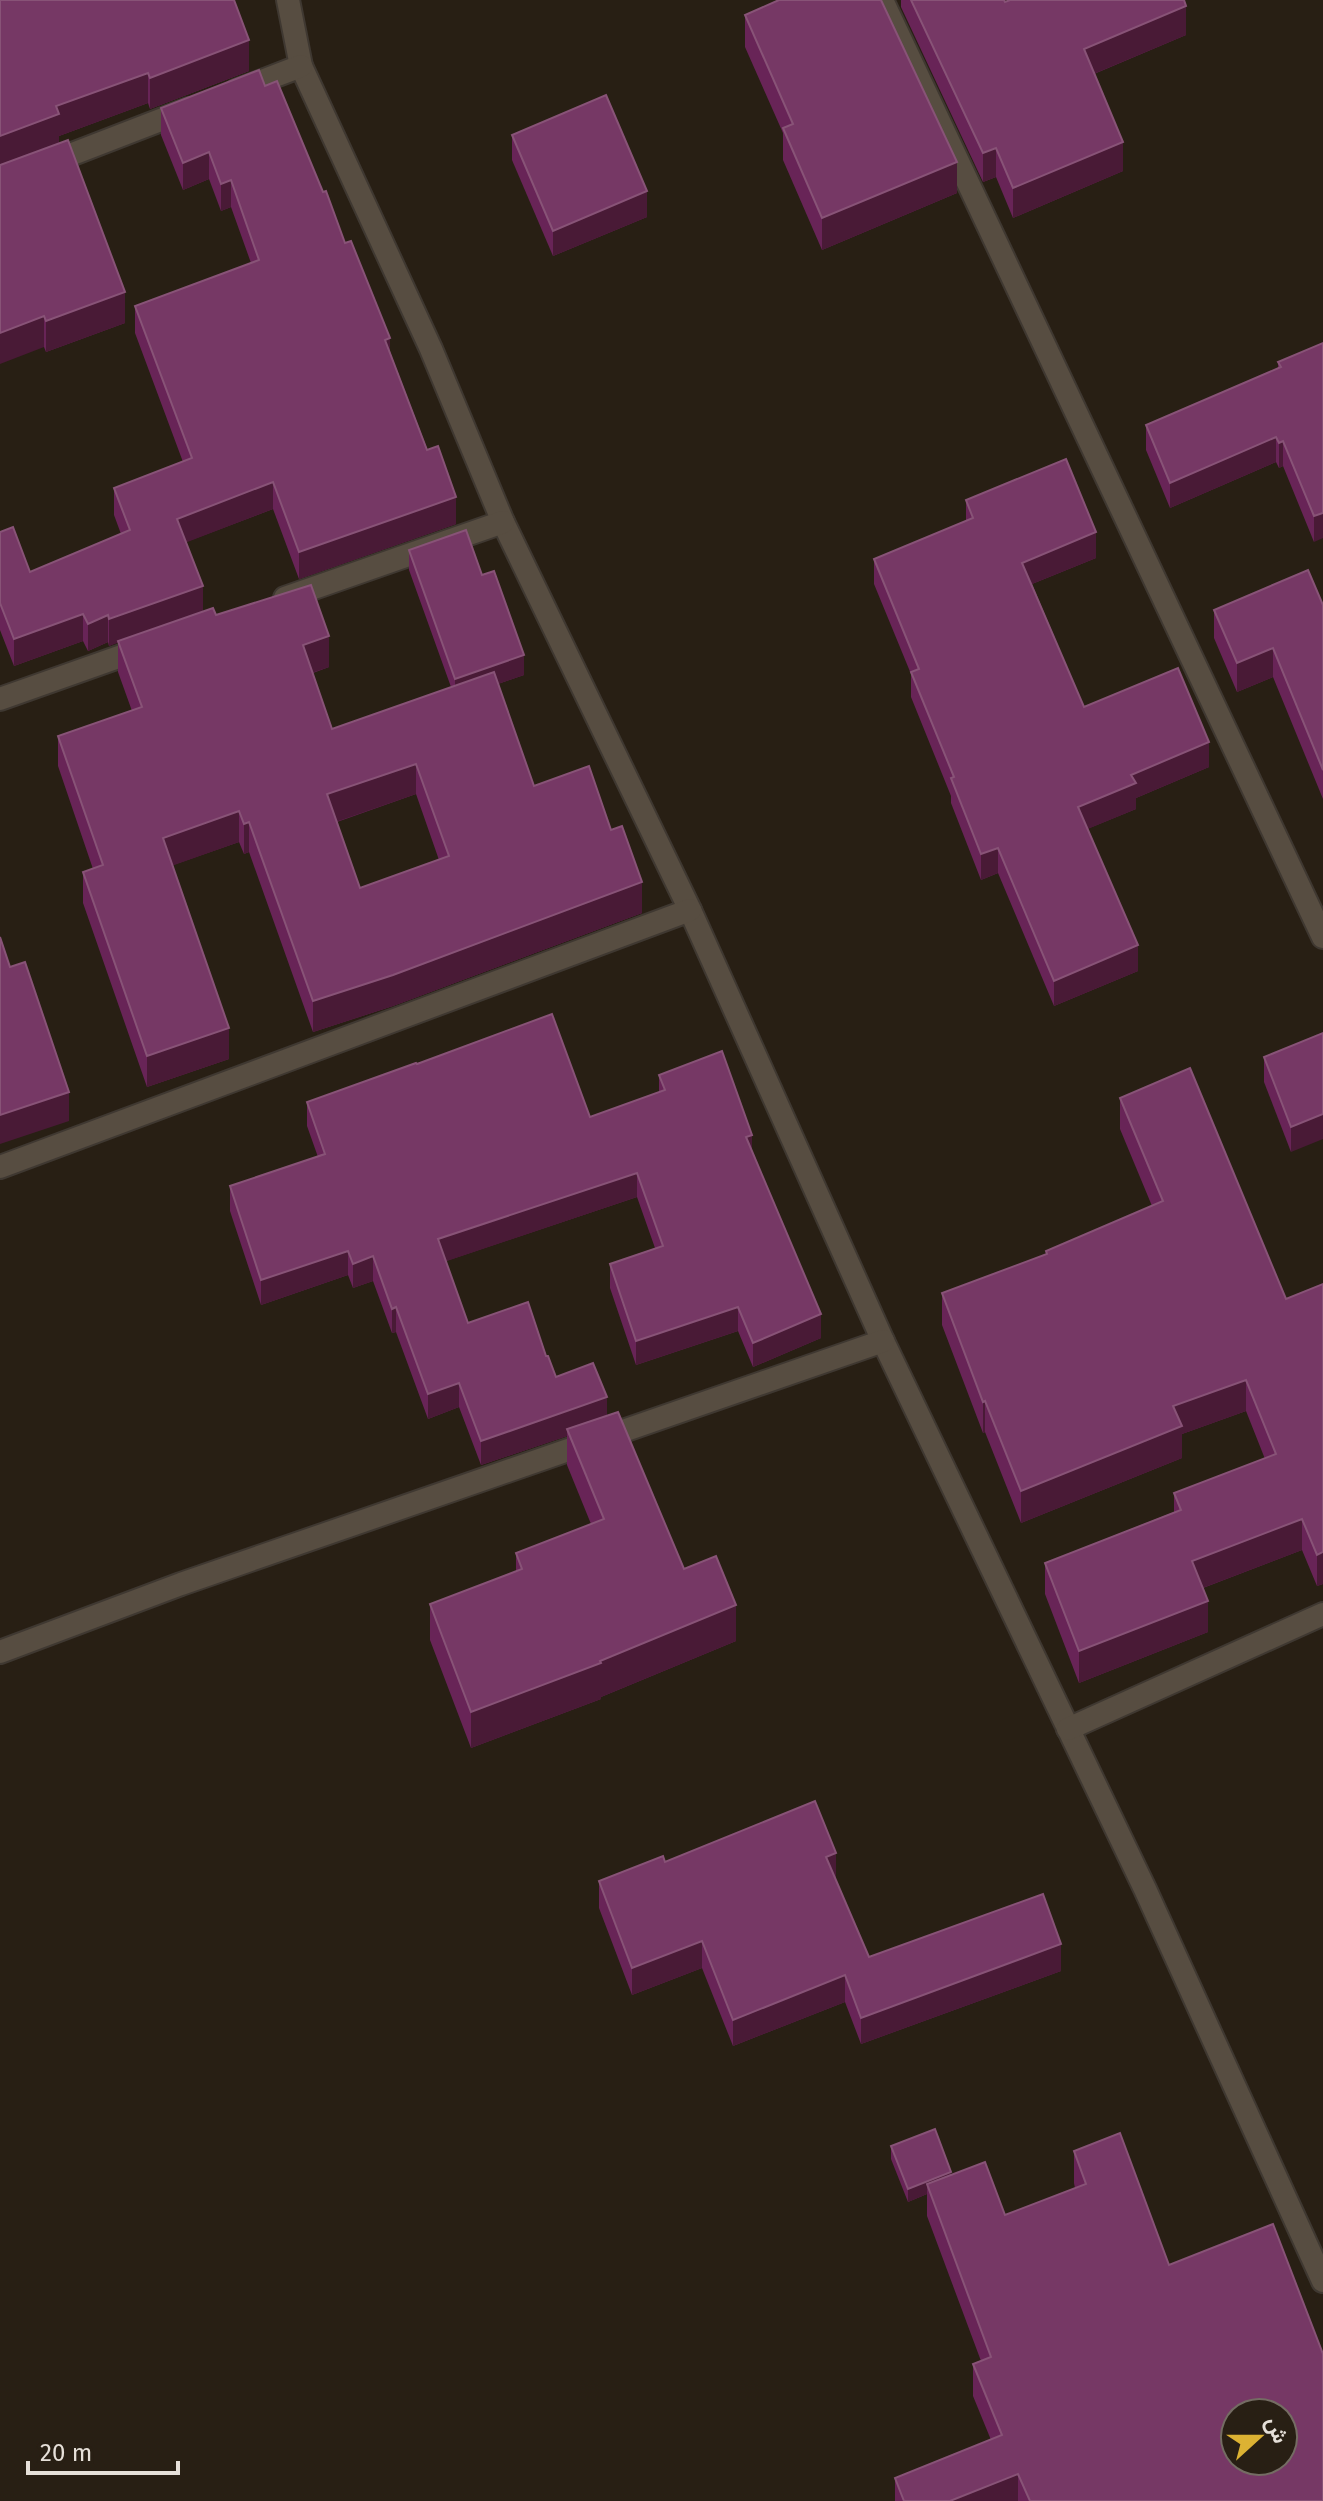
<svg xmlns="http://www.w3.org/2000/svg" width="1323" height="2501" font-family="'Fira Sans',Vazirmatn,sans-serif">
  <rect width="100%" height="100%" fill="#281f14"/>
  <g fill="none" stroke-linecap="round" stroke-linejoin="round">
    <g stroke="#3f3831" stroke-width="26">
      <g id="minor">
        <path d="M 288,0 L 301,66 L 431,349 L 503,522 L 690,910 L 883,1341 L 1145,1889 L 1323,2281"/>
        <path d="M 882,0 L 1323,937"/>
        <path d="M 236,91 L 301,66"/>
        <path d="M 0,182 L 189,109"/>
        <path d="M 285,598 L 503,522"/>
        <path d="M 0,699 L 147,647"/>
        <path d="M 0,1167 L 690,910"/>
        <path d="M 0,1652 L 181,1584 L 883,1341"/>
        <path d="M 1068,1729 L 1323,1614"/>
      </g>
    </g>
    <use href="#minor" stroke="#574d41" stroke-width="22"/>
  </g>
  <g fill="#682457" fill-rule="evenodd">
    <path d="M 0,0 L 249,71 L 150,109 L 148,103 L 59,136 L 59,143 L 125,323 L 46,352 L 44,347 Z"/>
    <path d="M 901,0 L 1004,0 L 1005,2 L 1186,35 L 1094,74 L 1123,171 L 1013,218 L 996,177 L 983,182 L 901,7 Z"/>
    <path d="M 745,15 L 957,193 L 822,250 L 783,160 L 783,133 L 745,47 Z"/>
    <path d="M 265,86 L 323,192 L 390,352 L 456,524 L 299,579 L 273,509 L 186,542 L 203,612 L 216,615 L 329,667 L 313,673 L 332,729 L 451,687 L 409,570 L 409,550 L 482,575 L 524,675 L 498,684 L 534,786 L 642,913 L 393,1006 L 313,1032 L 249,852 L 244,854 L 239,842 L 173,865 L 229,1059 L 147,1087 L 83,903 L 83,872 L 93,869 L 58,766 L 58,736 L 132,711 L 118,672 L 118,642 L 109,646 L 108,642 L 88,651 L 83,641 L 14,666 L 0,630 L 0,532 L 30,572 L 121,534 L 114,515 L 114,488 L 183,462 L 135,333 L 135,306 L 251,263 L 231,207 L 221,211 L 209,179 L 183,190 L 161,135 L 161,108 ZM 416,794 L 439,860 L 360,888 L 337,822 Z"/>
    <path d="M 512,135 L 647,217 L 553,256 L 512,160 Z"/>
    <path d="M 1323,343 L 1314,542 L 1283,466 L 1279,468 L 1276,462 L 1170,508 L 1146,450 L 1146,425 L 1278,368 L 1278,362 Z"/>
    <path d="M 966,500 L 1096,558 L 1032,584 L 1084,707 L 1209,767 L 1136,798 L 1136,809 L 1087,829 L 1138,971 L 1054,1006 L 998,873 L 981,880 L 951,803 L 951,796 L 911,697 L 911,674 L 874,584 L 874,559 L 966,521 Z"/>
    <path d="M 1323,605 L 1323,799 L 1273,677 L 1237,692 L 1214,638 L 1214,610 Z"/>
    <path d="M 1323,1033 L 1291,1152 L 1264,1082 L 1264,1057 Z"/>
    <path d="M 417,1064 L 590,1117 L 659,1092 L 659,1075 L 752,1152 L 821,1338 L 753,1367 L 738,1331 L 636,1365 L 610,1288 L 610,1264 L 655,1248 L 637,1197 L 446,1261 L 468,1323 L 546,1356 L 556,1377 L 607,1415 L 684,1569 L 736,1641 L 601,1697 L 601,1699 L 471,1748 L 430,1640 L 430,1604 L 516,1571 L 516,1553 L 591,1524 L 567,1465 L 567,1436 L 481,1465 L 459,1407 L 428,1419 L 396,1332 L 392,1333 L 373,1281 L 353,1288 L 348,1275 L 261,1305 L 230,1211 L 230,1186 L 318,1157 L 307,1126 L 307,1102 Z"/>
    <path d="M 1120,1098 L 1286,1299 L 1323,1284 L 1323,1584 L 1317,1586 L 1302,1550 L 1203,1588 L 1208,1632 L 1079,1683 L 1045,1594 L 1045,1563 L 1174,1512 L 1174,1493 L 1265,1459 L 1246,1411 L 1182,1434 L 1182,1458 L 1021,1523 L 985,1432 L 983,1433 L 942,1325 L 942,1293 L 1046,1254 L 1046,1251 L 1152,1206 L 1120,1129 Z"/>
    <path d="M 665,1862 L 836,1880 L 869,1957 L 1061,1971 L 861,2044 L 845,2002 L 733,2046 L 702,1968 L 632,1995 L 599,1908 L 599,1881 Z"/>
    <path d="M 891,2146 L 951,2175 L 1005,2215 L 1075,2188 L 1074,2183 L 1074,2151 L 1169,2265 L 1323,2501 L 895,2501 L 895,2478 L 991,2440 L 973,2396 L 973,2364 L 981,2361 L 927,2216 L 927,2194 L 908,2202 L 891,2159 Z"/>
  </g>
  <g fill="#491a36">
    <path d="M 1186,6 L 1186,35 L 1084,78 L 1084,49 Z"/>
    <path d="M 249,40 L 249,71 L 150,109 L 150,78 Z"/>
    <path d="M 148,73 L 148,103 L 59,136 L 59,144 L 0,167 L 0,136 L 56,106 Z"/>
    <path d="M 1123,142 L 1123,171 L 1013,218 L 1013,188 Z"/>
    <path d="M 996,148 L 996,177 L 983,182 L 983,153 Z"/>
    <path d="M 209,152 L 209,179 L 183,190 L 183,163 Z"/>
    <path d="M 957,162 L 957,193 L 822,250 L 822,218 Z"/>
    <path d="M 231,180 L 231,207 L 221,211 L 221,184 Z"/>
    <path d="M 647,191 L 647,217 L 553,256 L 553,231 Z"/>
    <path d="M 125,292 L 125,323 L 46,352 L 46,321 Z"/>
    <path d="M 44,316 L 44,347 L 0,364 L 0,333 Z"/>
    <path d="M 390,338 L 390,365 L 385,340 Z"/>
    <path d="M 1276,437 L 1276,462 L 1170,508 L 1170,483 Z"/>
    <path d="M 1283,441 L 1283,466 L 1279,468 L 1279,443 Z"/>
    <path d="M 273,482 L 273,509 L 177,546 L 177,519 Z"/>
    <path d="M 456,497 L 456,524 L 299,579 L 299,552 Z"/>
    <path d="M 1323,513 L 1323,538 L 1314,542 L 1314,516 Z"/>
    <path d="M 1096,532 L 1096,558 L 1022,588 L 1022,563 Z"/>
    <path d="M 203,586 L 203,613 L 109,646 L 109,619 Z"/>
    <path d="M 83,614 L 83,641 L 14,666 L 14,639 Z"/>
    <path d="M 108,615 L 108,642 L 88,651 L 88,624 Z"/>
    <path d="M 329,636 L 329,667 L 303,676 L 303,645 Z"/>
    <path d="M 1273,648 L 1273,677 L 1237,692 L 1237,663 Z"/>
    <path d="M 524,655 L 524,675 L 455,699 L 455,679 Z"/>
    <path d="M 1209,742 L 1209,767 L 1136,798 L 1136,809 L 1078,833 L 1078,807 L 1131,775 Z"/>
    <path d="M 416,764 L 416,794 L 327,825 L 327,794 Z"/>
    <path d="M 239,811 L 239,842 L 163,869 L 163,838 Z"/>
    <path d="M 249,822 L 249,852 L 244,854 L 244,824 Z"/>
    <path d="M 998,848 L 998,873 L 981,880 L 981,854 Z"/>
    <path d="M 642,882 L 642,913 L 393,1006 L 313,1032 L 313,1001 Z"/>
    <path d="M 1138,945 L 1138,971 L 1054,1006 L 1054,981 Z"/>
    <path d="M 229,1028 L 229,1059 L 147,1087 L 147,1056 Z"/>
    <path d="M 69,1092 L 69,1121 L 0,1144 L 0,1115 Z"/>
    <path d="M 1323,1114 L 1323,1139 L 1291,1152 L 1291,1127 Z"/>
    <path d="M 752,1135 L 752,1159 L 746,1137 Z"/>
    <path d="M 637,1173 L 637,1197 L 438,1264 L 438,1239 Z"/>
    <path d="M 348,1251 L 348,1275 L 261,1305 L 261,1280 Z"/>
    <path d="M 373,1256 L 373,1281 L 353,1288 L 353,1264 Z"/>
    <path d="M 396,1307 L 396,1332 L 392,1333 L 392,1309 Z"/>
    <path d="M 738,1307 L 738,1331 L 636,1365 L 636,1341 Z"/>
    <path d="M 821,1314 L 821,1338 L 753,1367 L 753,1343 Z"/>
    <path d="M 1246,1380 L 1246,1411 L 1182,1434 L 1182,1458 L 1021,1523 L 1021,1491 L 1173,1406 Z"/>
    <path d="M 459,1383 L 459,1407 L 428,1419 L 428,1394 Z"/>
    <path d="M 607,1397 L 607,1422 L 567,1429 L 567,1436 L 481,1465 L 481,1441 Z"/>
    <path d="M 985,1401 L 985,1432 L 983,1433 L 983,1402 Z"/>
    <path d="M 1302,1519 L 1302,1550 L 1192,1592 L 1192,1561 Z"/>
    <path d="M 1323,1552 L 1323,1584 L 1317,1586 L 1317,1555 Z"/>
    <path d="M 1208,1601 L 1208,1632 L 1079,1683 L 1079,1651 Z"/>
    <path d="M 736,1605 L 736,1641 L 601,1697 L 601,1699 L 471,1748 L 471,1712 Z"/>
    <path d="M 836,1853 L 836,1880 L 826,1857 Z"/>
    <path d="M 702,1941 L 702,1968 L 632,1995 L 632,1968 Z"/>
    <path d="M 1061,1944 L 1061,1971 L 861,2044 L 861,2018 Z"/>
    <path d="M 845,1975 L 845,2002 L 733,2046 L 733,2020 Z"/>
    <path d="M 951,2172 L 951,2185 L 927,2184 L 927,2194 L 908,2202 L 908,2189 Z"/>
    <path d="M 1018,2474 L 1018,2501 L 950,2501 Z"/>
  </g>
  <g fill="#763865" stroke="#885377" stroke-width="2" fill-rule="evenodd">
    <path d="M 0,0 L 234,0 L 249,40 L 150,78 L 148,73 L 56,106 L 59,114 L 0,136 Z"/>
    <path d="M 779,0 L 881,0 L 957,162 L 822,218 L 783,128 L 793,124 L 745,15 Z"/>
    <path d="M 911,0 L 1004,0 L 1005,2 L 1010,0 L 1184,0 L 1186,6 L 1084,49 L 1123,142 L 1013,188 L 996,148 L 983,153 Z"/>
    <path d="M 259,70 L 265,86 L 277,81 L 323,192 L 326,191 L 345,243 L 351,241 L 390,338 L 385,340 L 427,450 L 438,446 L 456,497 L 299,552 L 273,482 L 177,519 L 203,586 L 109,619 L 108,615 L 88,624 L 83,614 L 14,639 L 0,603 L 0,532 L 13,527 L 30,572 L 130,530 L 114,488 L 192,458 L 135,306 L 259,260 L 231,180 L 221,184 L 209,152 L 183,163 L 161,108 Z"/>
    <path d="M 606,95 L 647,191 L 553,231 L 512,135 Z"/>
    <path d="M 68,140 L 125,292 L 46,321 L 44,316 L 0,333 L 0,165 Z"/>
    <path d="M 1323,343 L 1323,513 L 1314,516 L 1283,441 L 1279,443 L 1276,437 L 1170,483 L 1146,425 L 1281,367 L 1278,362 Z"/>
    <path d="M 1066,459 L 1096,532 L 1022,563 L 1084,707 L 1178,668 L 1209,742 L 1131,775 L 1136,783 L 1078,807 L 1138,945 L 1054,981 L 998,848 L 981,854 L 951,778 L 954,777 L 911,672 L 919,669 L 874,559 L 973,518 L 966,500 Z"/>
    <path d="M 466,530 L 482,575 L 494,571 L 524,655 L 455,679 L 409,550 Z"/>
    <path d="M 1308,570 L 1323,605 L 1323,770 L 1273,648 L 1237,663 L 1214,610 Z"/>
    <path d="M 311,585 L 329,636 L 303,645 L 332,729 L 494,672 L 534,786 L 589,766 L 611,830 L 622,826 L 642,882 L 393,975 L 313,1001 L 249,822 L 244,824 L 239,811 L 163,838 L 229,1028 L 147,1056 L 83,872 L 103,865 L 58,736 L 142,707 L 118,641 L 213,608 L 216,615 ZM 416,764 L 449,856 L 360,888 L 327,794 Z"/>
    <path d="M 0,937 L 10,967 L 25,962 L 69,1092 L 0,1115 Z"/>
    <path d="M 552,1014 L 590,1117 L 665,1090 L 659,1075 L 722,1051 L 752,1135 L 746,1137 L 821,1314 L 753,1343 L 738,1307 L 636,1341 L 610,1264 L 663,1246 L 637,1173 L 438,1239 L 468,1323 L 528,1302 L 546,1356 L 548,1356 L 556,1377 L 593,1363 L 607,1397 L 481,1441 L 459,1383 L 428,1394 L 396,1307 L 392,1309 L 373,1256 L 353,1264 L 348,1251 L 261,1280 L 230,1186 L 325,1154 L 307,1102 L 416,1063 L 417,1064 Z"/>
    <path d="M 1323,1033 L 1323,1114 L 1291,1127 L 1264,1057 Z"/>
    <path d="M 1190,1068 L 1286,1299 L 1323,1284 L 1323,1552 L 1317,1555 L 1302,1519 L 1192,1561 L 1208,1601 L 1079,1651 L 1045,1563 L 1181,1510 L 1174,1493 L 1276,1454 L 1246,1380 L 1173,1406 L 1182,1426 L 1021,1491 L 985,1401 L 983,1402 L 942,1293 L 1047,1254 L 1046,1251 L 1163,1201 L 1120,1098 Z"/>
    <path d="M 618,1412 L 684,1569 L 716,1556 L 736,1605 L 600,1661 L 601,1663 L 471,1712 L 430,1604 L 522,1569 L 516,1553 L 604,1519 L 567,1429 Z"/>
    <path d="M 815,1801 L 836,1853 L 826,1857 L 869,1957 L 1043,1894 L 1061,1944 L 861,2018 L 845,1975 L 733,2020 L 702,1941 L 632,1968 L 599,1881 L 663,1856 L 665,1862 Z"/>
    <path d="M 935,2129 L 951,2172 L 908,2189 L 891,2146 Z"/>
    <path d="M 1120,2133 L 1169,2265 L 1273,2224 L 1323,2354 L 1323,2501 L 1030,2501 L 1018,2474 L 950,2501 L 904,2501 L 895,2478 L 1002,2435 L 973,2364 L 991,2357 L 927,2184 L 985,2162 L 1005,2215 L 1086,2184 L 1074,2151 ZM 1235,2413 L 1283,2413 L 1283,2461 L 1235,2461 Z"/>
  </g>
  <g transform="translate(1259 2437) rotate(69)"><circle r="38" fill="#281f14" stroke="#746c63" stroke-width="2"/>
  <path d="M0-6L14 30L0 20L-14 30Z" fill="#dcb233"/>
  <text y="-12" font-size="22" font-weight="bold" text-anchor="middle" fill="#e6e0d9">ش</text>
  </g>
  <path d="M28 2461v12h150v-12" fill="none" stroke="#e6e0d9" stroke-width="4"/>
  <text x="40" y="2461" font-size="24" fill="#e6e0d9" stroke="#281f14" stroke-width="6" paint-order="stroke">20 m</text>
</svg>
